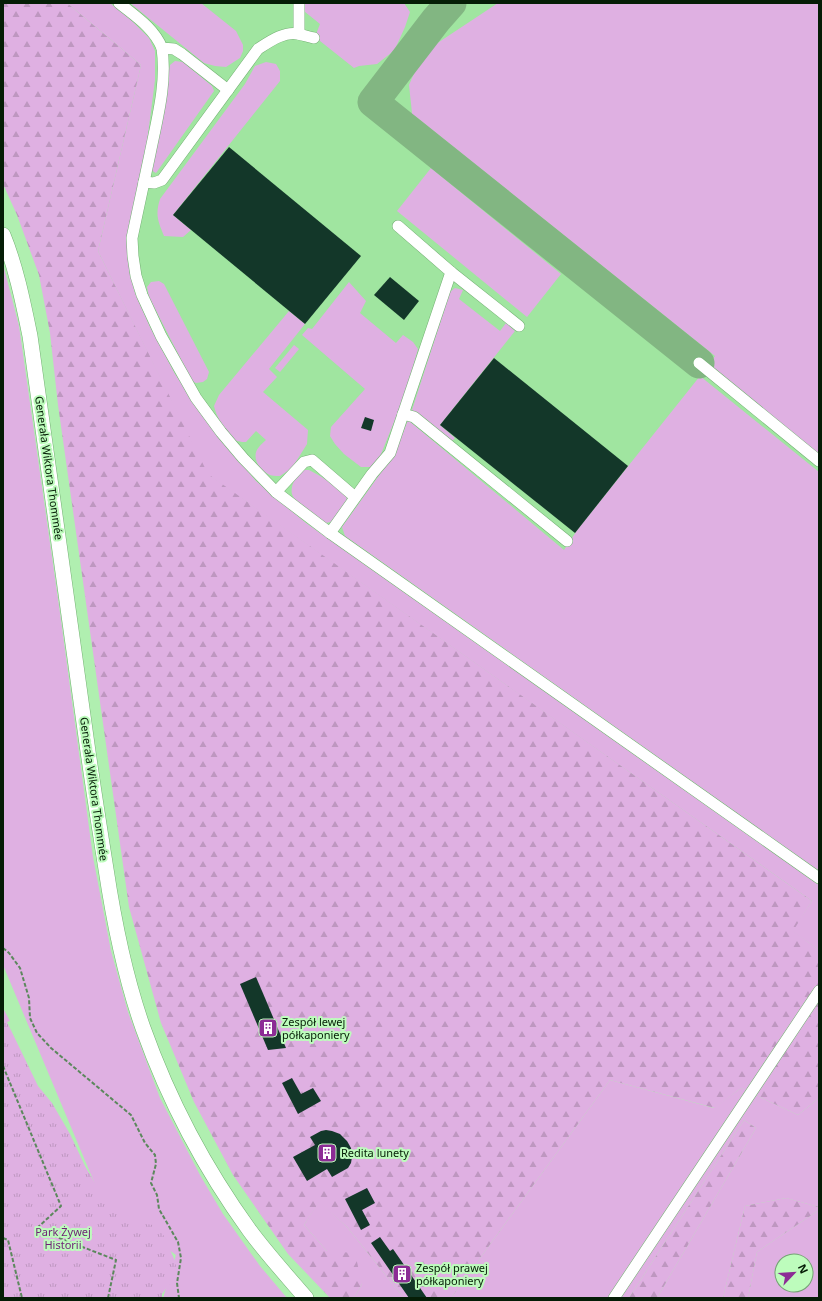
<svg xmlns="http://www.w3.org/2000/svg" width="822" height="1301" font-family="'Noto Sans',sans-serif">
  <defs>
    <pattern id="forest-firs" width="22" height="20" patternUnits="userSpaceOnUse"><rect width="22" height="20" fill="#dfb0e2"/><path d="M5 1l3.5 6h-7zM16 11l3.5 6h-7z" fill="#be97c0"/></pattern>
    <pattern id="park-tufts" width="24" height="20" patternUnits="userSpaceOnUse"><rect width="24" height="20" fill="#dfb0e2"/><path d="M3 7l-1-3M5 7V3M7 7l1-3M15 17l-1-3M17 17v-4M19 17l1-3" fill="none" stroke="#be97c0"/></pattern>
  </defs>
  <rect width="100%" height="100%" fill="#b0efb0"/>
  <path fill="#a0e5a0" d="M 67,3 L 819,3 L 819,950 L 812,901 L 207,474 L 98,251 L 141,65 Z"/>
  <g fill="#dfb0e2" fill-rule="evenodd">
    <path d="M 67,3 L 110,3 L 132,21 L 149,38 L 155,51 L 155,80 L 147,142 L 131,217 L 129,270 L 135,293 L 150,327 L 175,374 L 221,440 L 256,481 L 306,523 L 819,885 L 819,950 L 792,931 L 812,901 L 207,474 L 98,251 L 141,65 Z"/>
    <path d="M 130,3 L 201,3 L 236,31 L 243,45 L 243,51 L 240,58 L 226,67 L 215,66 L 204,63 Z"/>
    <path d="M 294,3 L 404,3 L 410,12 L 405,27 L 395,49 L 391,53 L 377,64 L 359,66 L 354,68 L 315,37 L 320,24 Z"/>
    <path d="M 498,3 L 819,3 L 819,458 L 707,367 L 715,356 L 415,116 L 412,119 L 409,117 L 412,113 L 409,85 L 416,69 L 436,44 Z"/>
    <path d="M 175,61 L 183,62 L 212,86 L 214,91 L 156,173 L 151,170 L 170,65 Z"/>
    <path d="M 266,62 L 276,64 L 280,71 L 280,81 L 173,215 L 191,230 L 183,237 L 164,236 C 158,221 155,215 160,199 L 245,84 L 255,66 Z"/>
    <path d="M 431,168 L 561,274 L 527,317 L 397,211 Z"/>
    <path d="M 3,264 L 19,326 L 60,613 L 93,857 L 111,951 L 128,1012 L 160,1098 L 200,1175 L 223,1214 L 260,1266 L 287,1298 L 163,1298 L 176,1255 L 102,1201 L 3,965 Z"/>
    <path d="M 159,281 L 164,284 L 209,372 L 207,379 L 203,382 L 196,383 L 192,381 L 149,297 L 147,287 L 151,282 Z"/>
    <path d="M 349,282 L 366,301 L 360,313 L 396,343 L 403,335 L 413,342 L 418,349 L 405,395 L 379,459 L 371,467 L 361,467 L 344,454 L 335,444 L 330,436 L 331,427 L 365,389 L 302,335 L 308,328 L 312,329 Z"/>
    <path d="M 455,288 L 463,290 L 459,299 L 500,331 L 506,323 L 515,331 L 440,425 L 455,438 L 450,443 L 412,410 L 450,292 Z"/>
    <path d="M 289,311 L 305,324 L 269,369 L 277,377 L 263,392 L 308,430 L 307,444 L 292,468 L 280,476 C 276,476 271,476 268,474 C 258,469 251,456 259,447 C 261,444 264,442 266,440 L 256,431 L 246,442 C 241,442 237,442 234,439 C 225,432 216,416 214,406 L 219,395 Z"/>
    <path d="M 294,345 L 299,349 L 280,372 L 275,368 Z"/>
    <path d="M 700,376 L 819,472 L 819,871 L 345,536 L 342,527 L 395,453 L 408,420 L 564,550 L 578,529 Z"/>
    <path d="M 300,470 L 309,470 L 320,476 L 346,493 L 347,502 L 334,521 L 326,523 C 317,516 295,504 292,494 C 290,486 296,477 300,470 Z"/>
    <path d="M 610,1080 L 714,1108 L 741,1088 L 798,1115 L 819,1098 L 819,1207 L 786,1198 L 745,1206 L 723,1298 L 657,1298 L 756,1128 L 744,1120 L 629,1298 L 451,1298 Z"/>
    <path d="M 319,1201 L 347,1227 L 404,1298 L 354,1298 L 362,1284 L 327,1251 L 304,1225 Z"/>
    <path d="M 819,1210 L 819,1298 L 748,1298 L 757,1252 ZM 782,1261 L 806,1261 L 806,1285 L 782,1285 Z"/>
  </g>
  <g fill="url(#forest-firs)">
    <path d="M 3,3 L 67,3 L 141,65 L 98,251 L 208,474 L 812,901 L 793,931 L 819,950 L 819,1098 L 798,1115 L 741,1088 L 715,1108 L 610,1080 L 451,1298 L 404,1298 L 347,1227 L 319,1202 L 304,1225 L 327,1251 L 355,1253 L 362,1284 L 354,1298 L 330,1298 L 288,1254 L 233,1175 L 194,1102 L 161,1023 L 129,907 L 58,405 L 50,333 L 39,275 L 17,215 L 3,184 Z"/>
    <path d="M 744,1120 L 756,1128 L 657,1298 L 629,1298 Z"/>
    <path d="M 786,1198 L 819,1207 L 819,1210 L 757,1252 L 748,1298 L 723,1298 L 745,1206 Z"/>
  </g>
  <path fill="url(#park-tufts)" d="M 3,1008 L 10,1021 L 7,1022 L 38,1086 L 52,1103 L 70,1134 L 85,1166 L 99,1190 L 117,1210 L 137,1223 L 154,1225 L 164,1236 L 175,1261 L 176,1267 L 171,1282 L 162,1294 L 162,1298 L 3,1298 Z"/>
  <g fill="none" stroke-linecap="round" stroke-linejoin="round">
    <path stroke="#82b682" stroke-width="31" d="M 451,3 L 436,20 L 373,102 L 699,363"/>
  </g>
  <g fill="#133729">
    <path d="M 229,147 L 361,256 L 305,324 L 173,215 Z"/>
    <path d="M 390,277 L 419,301 L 404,320 L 374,295 Z"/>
    <path d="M 494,358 L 628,466 L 575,533 L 440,425 Z"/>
    <path d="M 365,417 L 374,420 L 371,431 L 361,428 Z"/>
    <path d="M 256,977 L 265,998 L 286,1048 L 268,1050 L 240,984 Z"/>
    <path d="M 292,1078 L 301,1094 L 313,1088 L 321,1101 L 298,1114 L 282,1083 Z"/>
    <path d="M 326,1130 L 332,1131 L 340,1134 L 347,1141 L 351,1148 L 352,1157 L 351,1163 L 348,1168 L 332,1177 L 327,1169 L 307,1181 L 293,1157 L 315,1145 L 310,1137 L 321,1131 Z"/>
    <path d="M 367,1188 L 375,1203 L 362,1210 L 370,1225 L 361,1230 L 345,1199 Z"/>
    <path d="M 380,1237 L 390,1251 L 393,1249 L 427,1298 L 409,1298 L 371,1243 Z"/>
  </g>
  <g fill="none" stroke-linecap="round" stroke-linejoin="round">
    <g stroke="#73b073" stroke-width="12">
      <g id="minor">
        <path d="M 119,3 C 135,16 154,28 162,48 L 174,49 L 182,54 L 228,90"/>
        <path d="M 299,34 L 299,3"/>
        <path d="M 162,48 C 167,84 157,119 150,154 C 144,182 138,210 132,238 L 133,256 L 136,276 L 142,295 L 161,336 L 196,398 L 221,432 L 243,458 L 276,492 L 330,533 L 819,878"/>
        <path d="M 144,182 L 154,183 L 162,180 L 258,49 C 269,42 284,31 298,34 C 303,35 309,37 314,38"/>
        <path d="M 451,272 L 519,326"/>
        <path d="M 699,363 L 819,461"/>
        <path d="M 403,414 L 414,417 L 567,541"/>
        <path d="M 276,492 L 304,462 L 312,460 L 355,497"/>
        <path d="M 330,533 L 372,474 L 390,453 L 451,272 L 398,226"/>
        <path d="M 614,1298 L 819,991"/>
      </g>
    </g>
    <g stroke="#73b073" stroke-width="16">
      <path id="major" d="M 3,235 C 16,267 23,302 30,336 C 49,470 67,603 86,737 C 92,781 99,825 106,869 C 114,922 125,977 143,1028 C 169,1101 205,1169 250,1231 C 267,1254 287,1276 306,1298"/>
    </g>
    <g stroke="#5c885d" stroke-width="2" stroke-dasharray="4 2" stroke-linecap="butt">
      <path d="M 3,948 L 9,953 L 20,968 L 29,998 L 30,1018 L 37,1033 L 51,1048 L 131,1115 L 145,1143 L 155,1155 L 156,1164 L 151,1183 L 157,1195 L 159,1209 L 178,1242 L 181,1258 L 177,1283 L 179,1298"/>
      <path d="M 3,1066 L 61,1206 L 36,1229 L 116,1260 L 108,1298"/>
      <path d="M 3,1238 L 8,1240 L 22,1298"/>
    </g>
    <use href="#minor" stroke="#fff" stroke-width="11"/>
    <use href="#major" stroke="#fff" stroke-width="15"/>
  </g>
  <defs>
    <g id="building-square" transform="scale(1)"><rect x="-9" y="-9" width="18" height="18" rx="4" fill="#8c2c95" stroke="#bdfcbc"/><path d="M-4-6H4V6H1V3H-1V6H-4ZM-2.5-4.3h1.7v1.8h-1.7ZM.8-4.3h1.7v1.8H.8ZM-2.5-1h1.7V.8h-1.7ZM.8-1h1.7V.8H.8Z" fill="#fff"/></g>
  </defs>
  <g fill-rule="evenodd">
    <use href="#building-square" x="268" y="1028"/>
    <use href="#building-square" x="327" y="1153"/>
    <use href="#building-square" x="402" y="1274"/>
  </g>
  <g text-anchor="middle" stroke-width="4" stroke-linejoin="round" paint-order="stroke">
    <g font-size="11" fill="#051d06" stroke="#bdfcbc">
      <text transform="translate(49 468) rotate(82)" y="4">Generała Wiktora Thommée</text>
      <text transform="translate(94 789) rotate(82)" y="4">Generała Wiktora Thommée</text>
    </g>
    <g font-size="11" fill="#051d06" stroke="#bdfcbc" text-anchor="start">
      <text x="282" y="1026">Zespół lewej<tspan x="282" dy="13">półkaponiery</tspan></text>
      <text x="341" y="1157">Redita lunety</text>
      <text x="416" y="1272">Zespół prawej<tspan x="416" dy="13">półkaponiery</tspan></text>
    </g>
    <g font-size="11" fill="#6e1f75" stroke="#bdfcbc">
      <text x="63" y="1236">Park Żywej<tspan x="63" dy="13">Historii</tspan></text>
    </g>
  </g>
  <rect width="822" height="1301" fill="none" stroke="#051d06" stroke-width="8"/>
  <g transform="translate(794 1273) rotate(65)"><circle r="19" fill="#bdfcbc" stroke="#73a373"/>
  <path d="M0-3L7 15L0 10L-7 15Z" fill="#8c2c95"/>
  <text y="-6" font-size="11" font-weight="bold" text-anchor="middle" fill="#051d06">N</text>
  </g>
</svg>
